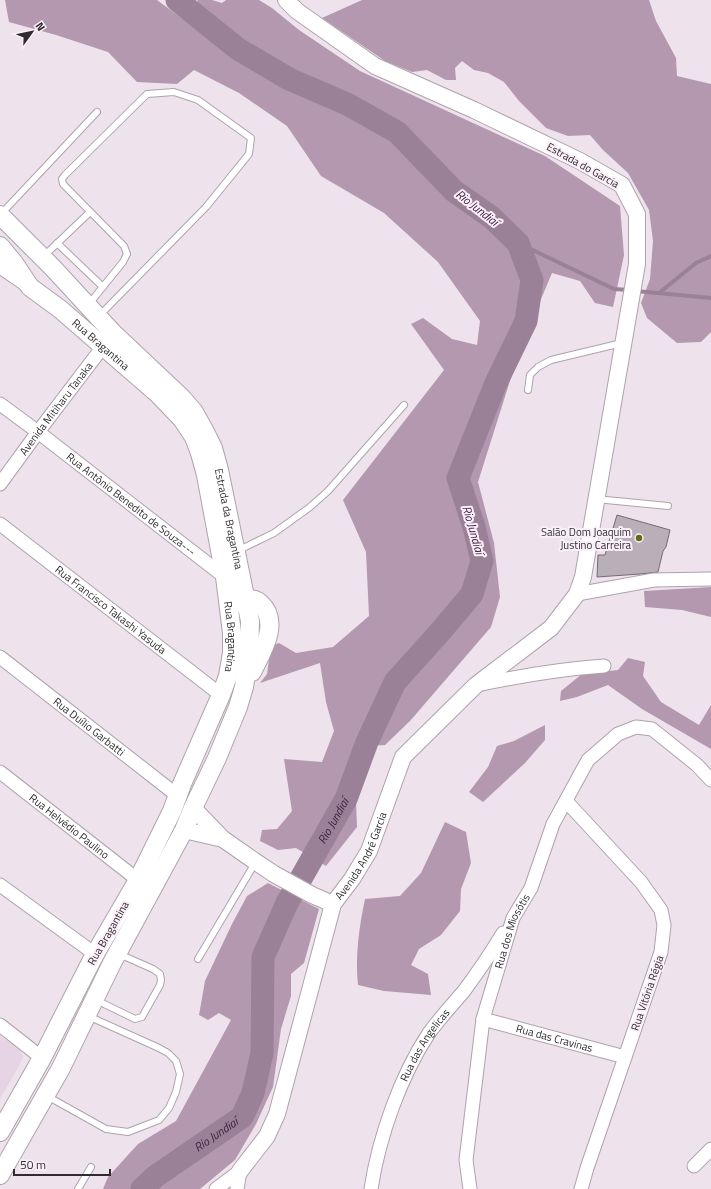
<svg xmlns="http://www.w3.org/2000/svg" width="711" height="1189" font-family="'Titillium Web',sans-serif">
  <rect width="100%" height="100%" fill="#eee2ec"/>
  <path fill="#e6d3e3" d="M 0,1036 L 18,1048 L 23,1056 L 20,1064 L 0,1099 Z"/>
  <g fill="#b398b0">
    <path d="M 5,0 L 157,0 L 192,26 L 214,39 L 197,0 L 212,0 L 222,3 L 226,0 L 259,0 L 272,8 L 299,30 L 360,71 L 545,156 L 620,206 L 624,255 L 613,307 L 595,303 L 580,281 L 552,273 L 520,349 L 478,482 L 494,543 L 500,597 L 491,627 L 410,721 L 385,745 L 354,747 L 357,827 L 326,866 L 296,848 L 278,850 L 260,841 L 262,830 L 277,829 L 292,811 L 284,759 L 322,762 L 334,731 L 326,702 L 320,663 L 260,683 L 267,674 L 271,646 L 279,643 L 296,653 L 333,647 L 369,616 L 366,552 L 343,500 L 444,370 L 411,324 L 423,318 L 452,339 L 477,345 L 480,321 L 438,262 L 384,213 L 321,176 L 287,126 L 239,93 L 194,70 L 177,84 L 137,82 L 108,52 L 56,35 L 9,22 Z"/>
    <path d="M 362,0 L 649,0 L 656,21 L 676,58 L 677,76 L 711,84 L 711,332 L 701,342 L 677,343 L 647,318 L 641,303 L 650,279 L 653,241 L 649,210 L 628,173 L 603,150 L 590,135 L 568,136 L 546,128 L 519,101 L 504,82 L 488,73 L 474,70 L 462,61 L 455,68 L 456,80 L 446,80 L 427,70 L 412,72 L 385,61 L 322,18 Z"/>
    <path d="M 711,587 L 711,617 L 682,610 L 645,607 L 644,591 Z"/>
    <path d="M 628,658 L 645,662 L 643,676 L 661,702 L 699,725 L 711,705 L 711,749 L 642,709 L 608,685 L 577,697 L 560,701 L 561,691 L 582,674 L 618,670 Z"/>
    <path d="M 545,725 L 545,740 L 525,763 L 483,802 L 469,792 L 488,767 L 497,746 L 514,741 Z"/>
    <path d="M 445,822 L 466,832 L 471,863 L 461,889 L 460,911 L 441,935 L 419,949 L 411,965 L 428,974 L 431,995 L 384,991 L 358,985 C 355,956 359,928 365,899 L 400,896 L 421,873 Z"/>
    <path d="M 268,883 L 319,909 L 304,963 L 291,974 L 291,996 L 281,1029 L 273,1087 L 256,1124 L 235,1160 L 200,1189 L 103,1189 L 108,1177 L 138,1144 L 176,1121 L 231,1020 L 219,1013 L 208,1020 L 199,1015 L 205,981 L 232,924 L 247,896 Z"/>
  </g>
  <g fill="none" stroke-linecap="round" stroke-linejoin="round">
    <g stroke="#9b8198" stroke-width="4">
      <path d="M 518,243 L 614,289 L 629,290"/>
      <path d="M 636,291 L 711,298"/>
      <path d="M 659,293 L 696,263 L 711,256"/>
    </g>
    <path stroke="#9b8198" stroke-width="23" id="s1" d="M 142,1189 L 156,1176 L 242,1117 L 253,1093 L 262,1053 L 263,957 L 287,903 L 346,799 L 367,742 L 395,682 L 440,632 L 472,594 L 482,561 L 474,527 L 458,478 L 496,383 L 526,321 L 532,280 L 518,243 L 491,217 L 454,191 L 397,132 L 347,104 L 289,79 L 238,49 L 177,0"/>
  </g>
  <path fill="#baafb9" stroke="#766b74" d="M 617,515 L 670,530 L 666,547 L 663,551 L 658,572 L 640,574 L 597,577 L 598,555 L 605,555 Z"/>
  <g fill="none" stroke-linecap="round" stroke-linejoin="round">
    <g stroke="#aea3ac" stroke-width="8">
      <g id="service">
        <path d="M 1,214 L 97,112"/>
        <path d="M 57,243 L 103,287"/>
        <path d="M 44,256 L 90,212"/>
        <path d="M 89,304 L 123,262 L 127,254 L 124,246 L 63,184 L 62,179 L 65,175 L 147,94 L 174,92 L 198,100 L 251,138 L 249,154 L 206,207 L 99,316"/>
        <path d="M 528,390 L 530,375 L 538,367 L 551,360 L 622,343"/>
        <path d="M 596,499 L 668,506"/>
        <path d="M 237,551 L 274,533 L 310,507 L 328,491 L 404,405"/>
        <path d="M 198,959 L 255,863"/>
        <path d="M 96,1000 L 135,1019 L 142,1017 L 160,985 L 161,980 L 160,974 L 153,969 L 119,954"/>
        <path d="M 47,1096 L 106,1129 L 128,1132 L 159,1120 L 169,1108 L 176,1092 L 180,1074 L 176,1061 L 168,1053 L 159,1048 L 88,1016"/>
        <path d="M 78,1189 L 91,1167"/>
      </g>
    </g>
    <g stroke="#aea3ac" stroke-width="15">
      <g id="minor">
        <path d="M 0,267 L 25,284"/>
        <path id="s2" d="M 0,404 L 38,432 L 225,577"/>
        <path id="s3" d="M 0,484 L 38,432 L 108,340"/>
        <path id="s4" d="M 0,524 L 221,695"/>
        <path d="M 577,594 L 654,580 L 711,579"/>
        <path id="s5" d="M 0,657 L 178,796"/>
        <path d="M 477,685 C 519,676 562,669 604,666"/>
        <path id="s6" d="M 0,772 L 138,880"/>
        <path d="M 566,801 L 641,882 L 661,910 L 664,925 L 661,952 L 587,1168 L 581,1189"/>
        <path d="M 0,885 L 95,954"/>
        <path id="s7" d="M 483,1019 L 625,1057"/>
        <path d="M 0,1025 L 42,1058"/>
        <path d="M 694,1166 L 711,1149"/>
        <path d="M 216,1189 L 240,1171"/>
        <path d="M 237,1189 L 240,1171"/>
        <path id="s8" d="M 371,1189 C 379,1137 400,1077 429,1033 C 440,1018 452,1005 464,991 C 478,972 491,953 503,933"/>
        <path id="s9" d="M 470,1189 L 466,1160 L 483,1019 L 513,918 L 531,888 L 553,824 L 588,760 L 618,734 L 636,727 L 652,729 L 697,765 L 711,780"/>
      </g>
    </g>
    <g stroke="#aea3ac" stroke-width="18">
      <g id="tertiary">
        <path d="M 193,808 L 223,839 L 256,862 L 274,874 L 312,895 L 333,904"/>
        <path d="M 184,830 L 223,839"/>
        <path id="s10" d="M 240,1171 L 267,1136 L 277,1114 L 333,904 L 352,879 L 369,851 L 403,757 L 476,685 L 551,628 L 577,594 L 583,577 L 637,264 L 637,214 L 622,185 L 580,161 L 474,110 L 375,66 L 297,11 L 286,0"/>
      </g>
    </g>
    <g stroke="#aea3ac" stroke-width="20">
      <g id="secondary">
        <path id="s11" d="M 0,215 L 53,268 L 113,333 L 181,397 L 194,412 L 204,430 L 213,448 L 219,470 L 250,621 L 249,656 L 244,687 L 238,707 L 217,758 L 193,808 L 184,830 L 112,963 L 61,1068 L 0,1175"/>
        <path id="s12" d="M 0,246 L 14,263 L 30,287 L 60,309 L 158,394 L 182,419 L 194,437 L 200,453 L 206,475 L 225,577 L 232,633 L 232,653 L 228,676 L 221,695 L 182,784 L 172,811 L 138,880 L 95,954 L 42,1058 L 0,1132"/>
        <path d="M 237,603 C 245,599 253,597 260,603 C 281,622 262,652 252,672"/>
      </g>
    </g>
    <use href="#service" stroke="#fff" stroke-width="6"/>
    <use href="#minor" stroke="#fff" stroke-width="13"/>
    <use href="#tertiary" stroke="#fff" stroke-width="16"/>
    <use href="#secondary" stroke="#fff" stroke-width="18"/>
  </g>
  <circle fill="#5c6c17" stroke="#fbeff9" stroke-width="1.5" cx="639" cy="538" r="4"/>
  <g text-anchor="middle" stroke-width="4" stroke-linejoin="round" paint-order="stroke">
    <g font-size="11" fill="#302b2f" stroke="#fbeff9">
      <text transform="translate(583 165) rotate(29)" y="4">Estrada do Garcia</text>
      <text dy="4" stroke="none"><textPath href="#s12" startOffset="142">Rua Bragantina</textPath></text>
      <text dy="4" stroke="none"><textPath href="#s3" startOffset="94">Avenida Mitiharu Tanaka</textPath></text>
      <text dy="4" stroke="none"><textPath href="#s2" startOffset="165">Rua Antônio Benedito de Souza---</textPath></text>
      <text dy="4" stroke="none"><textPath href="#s11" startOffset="390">Estrada da Bragantina</textPath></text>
      <text dy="4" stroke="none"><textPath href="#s4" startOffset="140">Rua Francisco Takashi Yasuda</textPath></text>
      <text dy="4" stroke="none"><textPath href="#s12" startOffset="478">Rua Bragantina</textPath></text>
      <text dy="4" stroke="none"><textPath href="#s5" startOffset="113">Rua Duílio Garbatti</textPath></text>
      <text dy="4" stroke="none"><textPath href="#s6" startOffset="88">Rua Helvédio Paulino</textPath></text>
      <text dy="4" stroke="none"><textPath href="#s10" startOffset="342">Avenida André Garcia</textPath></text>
      <text dy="4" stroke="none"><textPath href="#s9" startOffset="264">Rua dos Miosótis</textPath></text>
      <text transform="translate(108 933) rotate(-60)" y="4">Rua Bragantina</text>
      <text transform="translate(647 993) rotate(-71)" y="4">Rua Vitória Régia</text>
      <text dy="4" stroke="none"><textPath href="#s7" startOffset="74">Rua das Cravinas</textPath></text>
      <text dy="4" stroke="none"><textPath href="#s8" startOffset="155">Rua das Angelicas</textPath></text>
    </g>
    <g font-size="11" fill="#302b2f" stroke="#fbeff9" text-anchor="end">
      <text x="631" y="536">Salão Dom Joaquim<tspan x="631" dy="13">Justino Carreira</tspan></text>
    </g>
    <g font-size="12" font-style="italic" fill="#442042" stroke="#fbeff9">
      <text transform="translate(477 208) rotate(38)" y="4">Rio Jundiaí</text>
      <text transform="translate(473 530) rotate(74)" y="4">Rio Jundiaí</text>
      <text dy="4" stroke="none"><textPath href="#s1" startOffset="440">Rio Jundiaí</textPath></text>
      <text dy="4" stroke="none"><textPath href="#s1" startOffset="92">Rio Jundiaí</textPath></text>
    </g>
  </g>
  <g transform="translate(32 32) rotate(57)" stroke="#fbeff9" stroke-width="3" paint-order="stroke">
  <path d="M0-3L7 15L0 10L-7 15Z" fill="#302b2f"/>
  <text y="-6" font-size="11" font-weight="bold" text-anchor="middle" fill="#302b2f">N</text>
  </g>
  <path d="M14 1169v6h96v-6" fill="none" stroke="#302b2f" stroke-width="2"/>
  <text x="20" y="1169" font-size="12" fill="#302b2f" stroke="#fbeff9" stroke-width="3" paint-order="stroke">50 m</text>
</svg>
